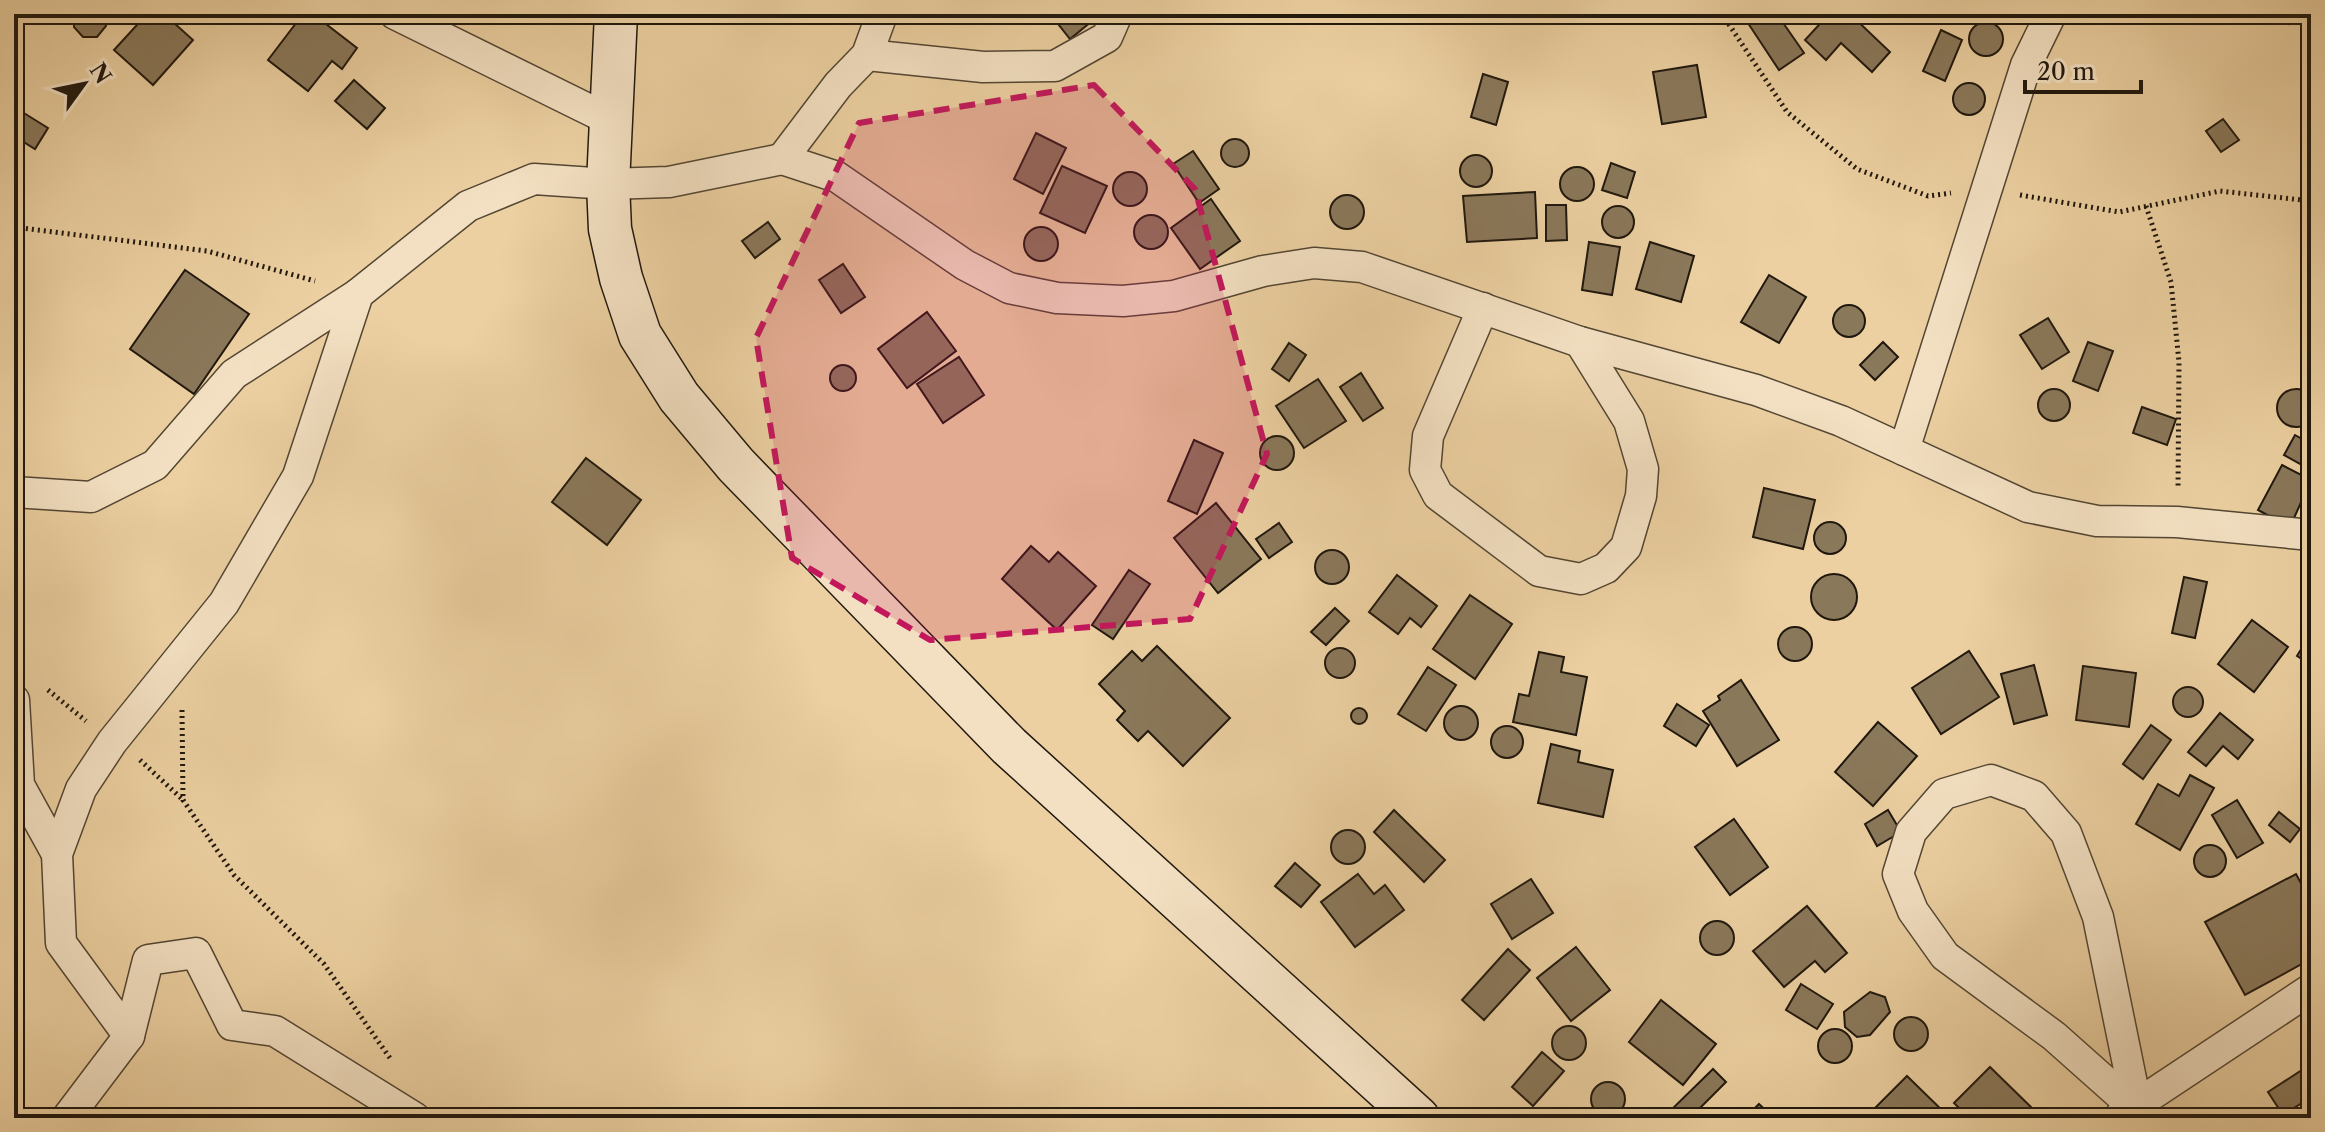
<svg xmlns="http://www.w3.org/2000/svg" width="2325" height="1132" font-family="'Libre Caslon Text',serif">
  <rect width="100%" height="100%" fill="#ecd0a1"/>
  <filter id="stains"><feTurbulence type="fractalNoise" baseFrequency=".0025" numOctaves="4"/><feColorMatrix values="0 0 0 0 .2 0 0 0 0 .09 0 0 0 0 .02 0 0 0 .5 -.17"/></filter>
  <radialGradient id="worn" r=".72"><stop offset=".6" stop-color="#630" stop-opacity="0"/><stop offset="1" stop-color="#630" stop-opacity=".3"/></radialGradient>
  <g fill="#8a785a" stroke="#20180e" stroke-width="2">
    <path d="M 74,14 L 105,14 L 106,26 L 97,37 L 83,37 L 74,27 Z"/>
    <path d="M 147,14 L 164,14 L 193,40 L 153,85 L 114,50 Z"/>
    <path d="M 303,14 L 313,14 L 357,48 L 342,69 L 332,61 L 308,91 L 268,60 Z"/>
    <path d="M 1086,14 L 1092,21 L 1070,39 L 1051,15 Z"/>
    <path d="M 1227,14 L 1269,14 L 1267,21 Z"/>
    <path d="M 1742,14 L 1777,14 L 1804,53 L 1779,70 Z"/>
    <path d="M 1829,14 L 1850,14 L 1890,52 L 1872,72 L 1841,43 L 1826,60 L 1805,40 Z"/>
    <path d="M 2277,14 L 2297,14 L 2289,24 Z"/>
    <circle cx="1986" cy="39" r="17"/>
    <path d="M 1941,30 L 1962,40 L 1945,81 L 1923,71 Z"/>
    <path d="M 1697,65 L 1706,117 L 1662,124 L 1653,72 Z"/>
    <path d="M 1483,74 L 1508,82 L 1496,125 L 1471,117 Z"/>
    <path d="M 354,80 L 385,108 L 367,129 L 335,101 Z"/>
    <circle cx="1969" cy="99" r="16"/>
    <path d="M 19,110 L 48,128 L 35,149 L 14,136 L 14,118 Z"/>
    <path d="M 2223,119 L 2239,140 L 2221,152 L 2206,131 Z"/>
    <path d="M 1036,133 L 1066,148 L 1043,194 L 1014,179 Z"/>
    <circle cx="1235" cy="153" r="14"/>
    <path d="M 1193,151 L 1219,189 L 1199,203 L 1173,164 Z"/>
    <circle cx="1476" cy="171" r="16"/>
    <path d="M 1611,163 L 1635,172 L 1627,198 L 1602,190 Z"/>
    <path d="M 1062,166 L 1107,186 L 1085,233 L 1040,213 Z"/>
    <circle cx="1577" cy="184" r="17"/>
    <circle cx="1130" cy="189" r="17"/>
    <path d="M 1535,192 L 1537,238 L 1467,242 L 1463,196 Z"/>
    <circle cx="1347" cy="212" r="17"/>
    <path d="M 1211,199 L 1240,241 L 1200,269 L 1171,228 Z"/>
    <path d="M 1546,205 L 1566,205 L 1567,240 L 1546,241 Z"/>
    <circle cx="1618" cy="222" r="16"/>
    <circle cx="1151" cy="232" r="17"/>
    <path d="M 768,222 L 780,239 L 755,258 L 742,241 Z"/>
    <circle cx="1041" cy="244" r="17"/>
    <path d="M 1589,242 L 1620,247 L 1612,295 L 1582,290 Z"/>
    <path d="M 1650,242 L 1694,256 L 1681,302 L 1636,289 Z"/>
    <path d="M 843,264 L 865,297 L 841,313 L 819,280 Z"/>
    <path d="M 185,270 L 249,314 L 194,394 L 130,349 Z"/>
    <path d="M 1769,275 L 1806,297 L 1779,343 L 1741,322 Z"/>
    <circle cx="1849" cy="321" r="16"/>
    <path d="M 927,312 L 956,351 L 907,388 L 878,349 Z"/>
    <path d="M 2048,318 L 2069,352 L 2042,369 L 2020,335 Z"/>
    <path d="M 1883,342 L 1898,357 L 1875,380 L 1860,365 Z"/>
    <path d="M 2088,342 L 2113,351 L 2098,391 L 2073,381 Z"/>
    <path d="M 1289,343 L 1306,355 L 1289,381 L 1272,369 Z"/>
    <path d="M 959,357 L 984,395 L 943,423 L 917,384 Z"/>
    <circle cx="843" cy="378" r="13"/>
    <path d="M 1361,373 L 1383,408 L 1363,421 L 1340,387 Z"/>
    <path d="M 1318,379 L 1346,421 L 1304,448 L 1276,406 Z"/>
    <circle cx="2054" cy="405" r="16"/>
    <circle cx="2296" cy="408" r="19"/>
    <path d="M 2142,407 L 2176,419 L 2167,445 L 2133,433 Z"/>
    <path d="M 2295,435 L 2311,444 L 2311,470 L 2284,455 Z"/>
    <circle cx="1277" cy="453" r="17"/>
    <path d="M 1194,440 L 1223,453 L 1197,514 L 1168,501 Z"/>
    <path d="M 586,458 L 641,500 L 607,545 L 552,502 Z"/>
    <path d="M 2282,465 L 2311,480 L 2290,527 L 2258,510 Z"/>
    <path d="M 1764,488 L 1815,500 L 1803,549 L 1753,537 Z"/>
    <path d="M 1216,503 L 1261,559 L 1218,593 L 1174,538 Z"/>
    <circle cx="1830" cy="538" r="16"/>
    <path d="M 1279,523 L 1292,542 L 1269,558 L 1256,539 Z"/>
    <path d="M 1031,546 L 1049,562 L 1058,552 L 1096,586 L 1057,630 L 1002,579 Z"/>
    <circle cx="1332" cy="567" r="17"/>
    <path d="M 1129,570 L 1150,584 L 1113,639 L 1092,625 Z"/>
    <circle cx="1834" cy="597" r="23"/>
    <path d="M 1397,575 L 1437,606 L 1421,627 L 1410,618 L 1398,634 L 1369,612 Z"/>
    <path d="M 2184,577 L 2207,582 L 2195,638 L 2172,633 Z"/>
    <path d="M 1470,595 L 1512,624 L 1475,679 L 1433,649 Z"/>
    <path d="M 1335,608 L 1349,621 L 1326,645 L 1311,632 Z"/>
    <path d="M 2252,620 L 2288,647 L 2254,692 L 2218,664 Z"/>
    <circle cx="1795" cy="644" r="17"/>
    <path d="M 2311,633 L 2311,665 L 2297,656 Z"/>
    <path d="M 1157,646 L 1230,718 L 1183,766 L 1148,731 L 1138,741 L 1117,720 L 1125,711 L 1099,684 L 1132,651 L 1142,661 Z"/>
    <circle cx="1340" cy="663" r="15"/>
    <path d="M 1969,651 L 1999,697 L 1941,734 L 1912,688 Z"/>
    <path d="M 1539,652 L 1564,657 L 1561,672 L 1587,677 L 1576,735 L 1513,722 L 1519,694 L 1529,696 Z"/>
    <path d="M 2034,665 L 2047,715 L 2014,724 L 2001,674 Z"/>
    <path d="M 2083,666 L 2136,673 L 2129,727 L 2076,720 Z"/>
    <path d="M 1428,667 L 1456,685 L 1426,731 L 1398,714 Z"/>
    <path d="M 1741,680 L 1779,740 L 1737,766 L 1703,711 L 1720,700 L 1718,696 Z"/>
    <circle cx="2188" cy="702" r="15"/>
    <path d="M 1677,704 L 1709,725 L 1696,746 L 1664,726 Z"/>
    <circle cx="1461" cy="723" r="17"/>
    <circle cx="1359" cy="716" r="8"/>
    <path d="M 2220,713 L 2253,740 L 2238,759 L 2223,746 L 2206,766 L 2188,752 Z"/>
    <path d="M 1878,722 L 1917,756 L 1873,806 L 1835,772 Z"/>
    <path d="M 2151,725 L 2171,740 L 2143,779 L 2123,764 Z"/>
    <circle cx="1507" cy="742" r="16"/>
    <path d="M 1551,744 L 1580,751 L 1578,762 L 1613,770 L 1603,817 L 1538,803 Z"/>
    <path d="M 2190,775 L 2214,788 L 2180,850 L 2136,824 L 2158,784 L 2179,796 Z"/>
    <path d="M 2237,800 L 2263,843 L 2237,858 L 2212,815 Z"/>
    <path d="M 1394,810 L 1445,860 L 1424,882 L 1374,832 Z"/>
    <path d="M 1888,810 L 1901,832 L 1877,846 L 1865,824 Z"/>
    <path d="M 2279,812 L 2300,829 L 2290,842 L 2269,825 Z"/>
    <path d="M 1734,819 L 1768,867 L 1730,895 L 1695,847 Z"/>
    <circle cx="1348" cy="847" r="17"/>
    <circle cx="2210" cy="861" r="16"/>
    <path d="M 1295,863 L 1320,885 L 1301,907 L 1275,886 Z"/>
    <path d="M 1358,874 L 1374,894 L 1385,885 L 1404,910 L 1355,947 L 1321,902 Z"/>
    <path d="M 2296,874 L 2311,902 L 2311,959 L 2245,995 L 2205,922 Z"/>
    <path d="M 1531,879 L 1553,913 L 1512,939 L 1491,904 Z"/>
    <path d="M 1807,906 L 1847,953 L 1825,972 L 1815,961 L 1784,987 L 1753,951 Z"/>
    <circle cx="1717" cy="938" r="17"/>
    <path d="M 1576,947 L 1610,990 L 1571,1021 L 1537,978 Z"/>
    <path d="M 1508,949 L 1530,970 L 1484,1020 L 1462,1000 Z"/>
    <path d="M 1801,984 L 1833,1004 L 1817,1029 L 1786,1010 Z"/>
    <path d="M 1870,992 L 1885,997 L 1890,1012 L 1870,1035 L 1857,1037 L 1845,1027 L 1844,1012 Z"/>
    <path d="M 1661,1000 L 1716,1044 L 1683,1085 L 1629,1042 Z"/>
    <circle cx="1911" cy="1034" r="17"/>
    <circle cx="1569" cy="1043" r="17"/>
    <circle cx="1835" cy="1046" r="17"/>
    <path d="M 1542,1052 L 1564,1071 L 1533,1106 L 1512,1087 Z"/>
    <path d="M 1990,1067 L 2035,1111 L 2028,1118 L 1969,1118 L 1954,1103 Z"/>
    <path d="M 1713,1069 L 1726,1082 L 1690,1118 L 1674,1118 L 1669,1112 Z"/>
    <path d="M 2302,1070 L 2311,1084 L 2311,1097 L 2283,1115 L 2268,1092 Z"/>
    <path d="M 1907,1076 L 1950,1118 L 1866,1117 Z"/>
    <circle cx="1608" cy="1099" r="17"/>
    <path d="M 1759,1104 L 1774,1118 L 1745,1118 Z"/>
  </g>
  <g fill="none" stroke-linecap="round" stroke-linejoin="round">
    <g stroke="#534633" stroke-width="33">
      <g id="street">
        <path d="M 395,14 L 610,120"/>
        <path d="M 867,55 L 983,67 L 1055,66 L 1107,37 L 1117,14"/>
        <path d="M 782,159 L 838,85 L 867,55 L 882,14"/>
        <path d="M 1483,308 L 1428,436 L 1425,470 L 1438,495 L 1539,571 L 1581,579 L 1606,568 L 1626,547 L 1641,496 L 1643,469 L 1629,421 L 1580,342"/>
        <path d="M 1904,450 L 2026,65 L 2051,14"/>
        <path d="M 14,492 L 91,497 L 155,465 L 234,374 L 358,294"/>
        <path d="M 14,700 L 19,785 L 57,854"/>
        <path d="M 129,1036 L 148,960 L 196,953 L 232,1025 L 275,1031 L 415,1118"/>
        <path d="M 2135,1108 L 2054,1036 L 1945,956 L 1913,911 L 1898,874 L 1911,832 L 1944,794 L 1991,780 L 2034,796 L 2066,833 L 2098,917 L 2139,1118"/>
        <path d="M 2121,1115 L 2311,989"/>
        <path d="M 67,1118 L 129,1036 L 61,943 L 57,854 L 81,789 L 112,742 L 224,603 L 298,476 L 358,294 L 468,206 L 534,179 L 608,184 L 669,182 L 782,159 L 837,177 L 965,265 L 1009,288 L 1057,298 L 1123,301 L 1174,296 L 1263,271 L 1314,263 L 1362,267 L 1580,342 L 1756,390 L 1841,421 L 2028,507 L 2097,521 L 2177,522 L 2311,535"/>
      </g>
    </g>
    <g stroke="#20180e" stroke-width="45">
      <path id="secondary" d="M 616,14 L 608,184 L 610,229 L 621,278 L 640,335 L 679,397 L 736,465 L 1009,746 L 1418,1118"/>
    </g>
    <g stroke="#20180e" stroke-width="5" stroke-dasharray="2 4" stroke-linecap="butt">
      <path d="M 1722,14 L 1787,112 L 1857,169 L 1928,196 L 1951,193"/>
      <path d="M 2020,195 L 2119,212 L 2220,191 L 2311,201"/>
      <path d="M 2146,206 L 2171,282 L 2179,362 L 2178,489"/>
      <path d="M 14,227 L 207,251 L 315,281"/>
      <path d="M 48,690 L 86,721"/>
      <path d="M 182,710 L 183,800 L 234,875 L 324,964 L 392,1061"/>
      <path d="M 140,760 L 182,799"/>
    </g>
    <use href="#street" stroke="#f3e0c2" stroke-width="30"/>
    <use href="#secondary" stroke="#f3e0c2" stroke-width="42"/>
  </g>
  <path fill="#c2185b" fill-opacity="0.2" stroke="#c2185b" stroke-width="6" stroke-dasharray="16 10" stroke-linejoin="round" d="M 1094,85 L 1195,189 L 1267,454 L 1190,619 L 930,640 L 792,558 L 756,338 L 859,123 Z"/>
  <rect width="2325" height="1132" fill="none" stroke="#ecd0a1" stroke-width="48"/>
  <rect x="16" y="16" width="2293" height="1100" fill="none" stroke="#20180e" stroke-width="4"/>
  <rect x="24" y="24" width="2277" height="1084" fill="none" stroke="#20180e" stroke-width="2"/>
  <g transform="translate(84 84) rotate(57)" stroke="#f3e0c2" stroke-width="6" paint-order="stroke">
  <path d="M0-6L14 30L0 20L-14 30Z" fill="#20180e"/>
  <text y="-12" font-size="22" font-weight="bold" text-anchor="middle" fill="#20180e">N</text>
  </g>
  <path d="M2025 80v12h116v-12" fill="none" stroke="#20180e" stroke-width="4"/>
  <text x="2037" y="80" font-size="24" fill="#20180e" stroke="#f3e0c2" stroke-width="6" paint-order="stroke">20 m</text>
  <rect width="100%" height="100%" filter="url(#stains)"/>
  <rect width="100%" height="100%" fill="url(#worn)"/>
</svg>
